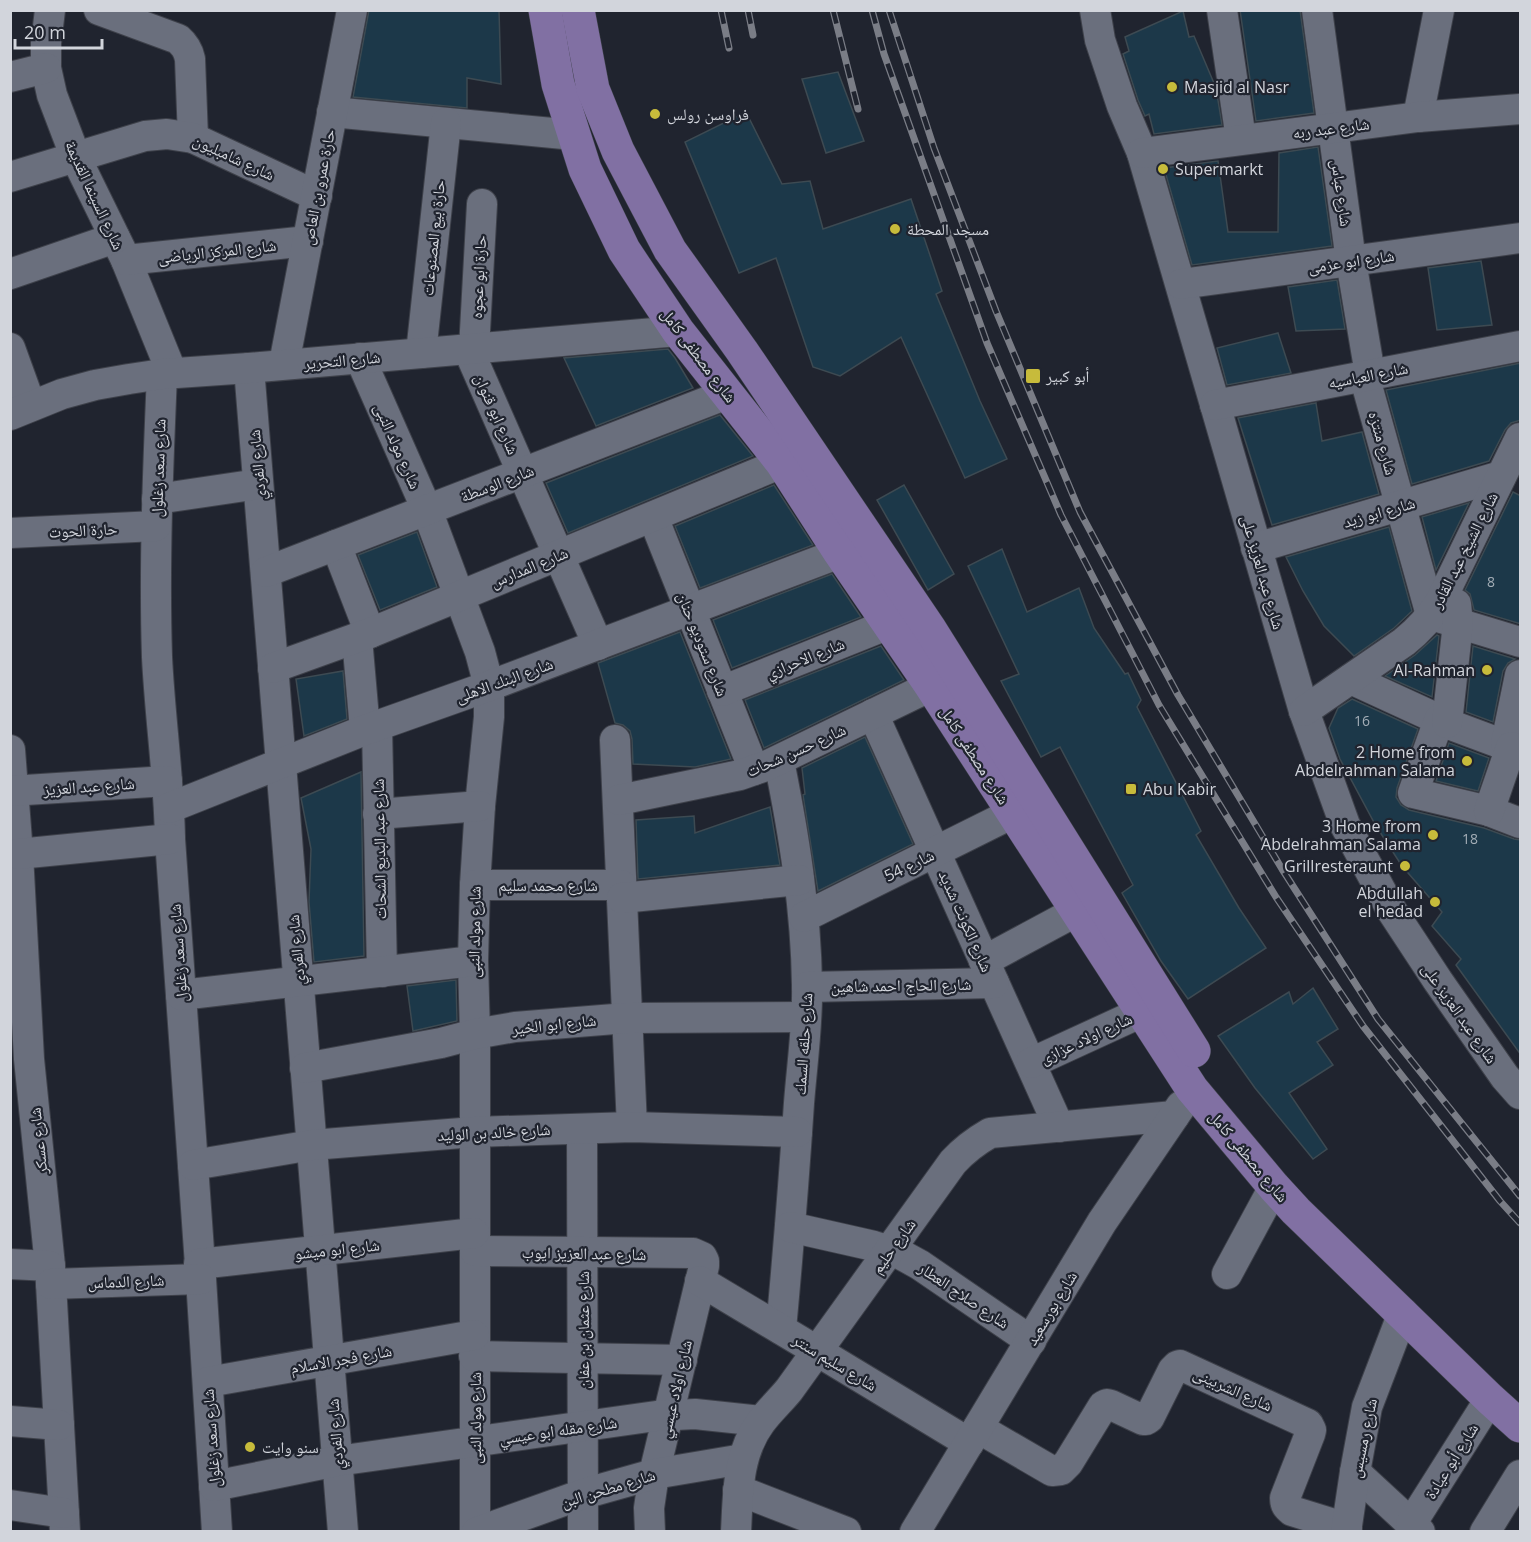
<svg xmlns="http://www.w3.org/2000/svg" width="1531" height="1542" font-family="'Open Sans','Noto Naskh Arabic',sans-serif">
  <rect width="100%" height="100%" fill="#20242f"/>
  <g fill="#1c3849" stroke="#3d4a52" stroke-width="1.5">
    <path d="M 369,10 L 499,10 L 501,84 L 467,78 L 467,108 L 353,97 Z"/>
    <path d="M 1240,10 L 1300,10 L 1314,113 L 1256,121 Z"/>
    <path d="M 1183,11 L 1189,37 L 1194,36 L 1216,88 L 1222,125 L 1154,134 L 1149,114 L 1145,116 L 1138,100 L 1123,54 L 1129,51 L 1125,37 Z"/>
    <path d="M 838,72 L 864,141 L 826,153 L 802,79 Z"/>
    <path d="M 746,112 L 782,184 L 810,181 L 823,229 L 911,199 L 942,291 L 936,294 L 980,401 L 1007,459 L 965,478 L 901,337 L 840,376 L 813,367 L 776,258 L 739,273 L 685,142 Z"/>
    <path d="M 1318,147 L 1332,246 L 1192,265 L 1164,168 L 1218,161 L 1228,232 L 1278,232 L 1279,153 Z"/>
    <path d="M 1481,261 L 1492,325 L 1437,330 L 1428,268 Z"/>
    <path d="M 1337,280 L 1345,329 L 1296,331 L 1288,287 Z"/>
    <path d="M 1278,333 L 1291,373 L 1227,385 L 1217,348 Z"/>
    <path d="M 668,349 L 675,358 L 693,388 L 596,426 L 564,358 Z"/>
    <path d="M 1521,363 L 1521,420 L 1511,423 L 1505,430 L 1489,461 L 1412,484 L 1386,390 Z"/>
    <path d="M 1316,403 L 1322,441 L 1362,432 L 1379,494 L 1272,525 L 1238,418 Z"/>
    <path d="M 720,415 L 753,456 L 568,533 L 546,483 Z"/>
    <path d="M 774,485 L 813,545 L 700,588 L 675,526 Z"/>
    <path d="M 904,485 L 954,574 L 928,590 L 877,500 Z"/>
    <path d="M 1513,492 L 1521,496 L 1521,624 L 1474,610 L 1470,594 L 1465,590 Z"/>
    <path d="M 1469,503 L 1436,570 L 1422,517 Z"/>
    <path d="M 1389,527 L 1412,611 L 1394,628 L 1354,656 L 1324,626 L 1303,591 L 1286,557 Z"/>
    <path d="M 417,532 L 437,587 L 380,610 L 358,555 Z"/>
    <path d="M 1002,549 L 1027,612 L 1079,588 L 1094,628 L 1125,674 L 1128,673 L 1141,700 L 1137,707 L 1201,831 L 1196,835 L 1239,908 L 1266,948 L 1188,999 L 1161,961 L 1122,893 L 1133,885 L 1060,747 L 1041,757 L 1001,681 L 1019,674 L 968,566 Z"/>
    <path d="M 832,574 L 861,617 L 732,668 L 713,620 Z"/>
    <path d="M 680,632 L 731,759 L 695,767 L 633,764 L 632,739 L 630,731 L 623,725 L 615,723 L 598,663 Z"/>
    <path d="M 1437,635 L 1439,636 L 1432,697 L 1385,676 L 1415,655 Z"/>
    <path d="M 881,646 L 904,680 L 764,748 L 745,700 Z"/>
    <path d="M 1473,646 L 1515,659 L 1508,663 L 1503,671 L 1493,722 L 1466,712 Z"/>
    <path d="M 343,671 L 347,719 L 304,736 L 296,679 Z"/>
    <path d="M 1352,699 L 1418,729 L 1397,788 L 1396,797 L 1401,805 L 1409,810 L 1484,828 L 1514,839 L 1521,840 L 1521,1055 L 1456,965 L 1461,959 L 1432,926 L 1442,912 L 1402,866 L 1376,826 L 1340,759 L 1329,728 L 1338,708 Z"/>
    <path d="M 865,737 L 913,844 L 818,891 L 803,795 L 805,794 L 802,768 Z"/>
    <path d="M 1449,743 L 1489,758 L 1478,791 L 1436,781 Z"/>
    <path d="M 361,772 L 364,956 L 314,962 L 309,902 L 311,849 L 301,798 Z"/>
    <path d="M 770,807 L 780,865 L 638,879 L 636,820 L 694,816 L 695,833 Z"/>
    <path d="M 456,980 L 457,1021 L 413,1031 L 407,986 Z"/>
    <path d="M 1313,988 L 1338,1029 L 1317,1042 L 1333,1065 L 1289,1093 L 1327,1149 L 1313,1159 L 1255,1088 L 1218,1036 L 1289,992 L 1293,1004 Z"/>
  </g>
  <g fill="none" stroke-linecap="round" stroke-linejoin="round">
    <g stroke="#3e414a" stroke-width="32">
      <g id="street">
        <path d="M 50,10 L 46,43 L 46,68 L 52,95 L 76,158 L 126,260 L 172,373"/>
        <path d="M 99,10 L 178,39 C 185,45 188,50 190,59 L 193,138"/>
        <path d="M 1095,10 L 1100,40 L 1122,106 L 1142,153 L 1304,711 L 1345,825 L 1392,911 L 1438,981 L 1505,1077 L 1520,1094"/>
        <path d="M 1222,10 L 1241,139"/>
        <path d="M 1317,10 L 1351,261 L 1370,374"/>
        <path d="M 10,77 L 46,68"/>
        <path d="M 332,112 L 574,135"/>
        <path d="M 1418,117 L 1439,10"/>
        <path d="M 1142,153 L 1418,117 L 1520,109"/>
        <path d="M 10,177 L 145,136 L 167,134 L 193,138 L 317,196"/>
        <path d="M 126,260 L 308,241"/>
        <path d="M 10,274 L 115,238"/>
        <path d="M 1181,284 L 1520,238"/>
        <path d="M 10,348 L 31,406"/>
        <path d="M 468,349 L 598,645"/>
        <path d="M 474,349 L 482,204"/>
        <path d="M 421,353 L 446,123"/>
        <path d="M 360,358 L 427,510 L 480,652 L 489,686 L 489,717 L 480,806 L 475,885 L 473,961 L 475,1034 L 475,1532"/>
        <path d="M 284,364 L 352,10"/>
        <path d="M 249,368 L 343,1532"/>
        <path d="M 162,374 C 158,468 154,563 157,657 C 160,718 169,778 170,839 L 201,1279 L 217,1532"/>
        <path d="M 1364,375 L 1431,615 L 1520,642"/>
        <path d="M 1215,405 L 1520,346"/>
        <path d="M 10,415 L 62,394 L 95,385 L 129,379 L 162,374 L 249,368 L 678,331"/>
        <path d="M 157,499 L 258,484"/>
        <path d="M 653,517 L 754,770"/>
        <path d="M 10,533 L 156,526"/>
        <path d="M 336,545 L 370,633"/>
        <path d="M 1256,548 L 1501,476"/>
        <path d="M 266,572 L 727,394"/>
        <path d="M 357,638 L 365,730"/>
        <path d="M 273,668 L 370,633 L 782,463"/>
        <path d="M 1351,679 L 1451,725 L 1502,744 L 1506,743 L 1520,752"/>
        <path d="M 722,691 L 889,624"/>
        <path d="M 1304,711 L 1404,642 C 1419,630 1430,618 1440,602 L 1520,438"/>
        <path d="M 873,714 L 1059,1127"/>
        <path d="M 1439,720 L 1413,793 L 1489,811 L 1520,823"/>
        <path d="M 1447,723 L 1458,623 L 1456,604"/>
        <path d="M 377,726 L 382,972"/>
        <path d="M 615,740 L 632,1127"/>
        <path d="M 1506,743 L 1520,675"/>
        <path d="M 10,750 L 18,854 L 29,1059 L 50,1266 L 65,1532"/>
        <path d="M 779,761 C 794,835 806,909 807,985 C 808,1024 802,1064 799,1103 C 794,1178 788,1254 781,1329"/>
        <path d="M 10,791 L 167,781"/>
        <path d="M 619,800 L 740,775 L 766,766 L 931,686"/>
        <path d="M 169,808 L 365,730 L 489,686 L 840,553"/>
        <path d="M 1489,811 L 1511,747"/>
        <path d="M 378,814 L 480,806"/>
        <path d="M 18,854 L 170,839"/>
        <path d="M 475,885 L 621,885"/>
        <path d="M 622,898 L 799,880"/>
        <path d="M 804,917 L 1013,813"/>
        <path d="M 984,961 L 1077,911"/>
        <path d="M 807,987 L 994,983"/>
        <path d="M 181,995 L 473,961"/>
        <path d="M 1031,1063 L 1142,1012"/>
        <path d="M 305,1068 L 441,1043 L 475,1034 L 515,1027 L 627,1018 L 806,1017"/>
        <path d="M 582,1129 L 583,1532"/>
        <path d="M 193,1165 L 312,1145 L 474,1132 L 632,1127 L 797,1132"/>
        <path d="M 790,1227 L 874,1246 L 900,1254 L 920,1265 L 1031,1341"/>
        <path d="M 475,1251 L 693,1253 L 702,1257 L 704,1261 L 704,1266 L 654,1474 L 649,1508 L 650,1532"/>
        <path d="M 10,1264 L 50,1266"/>
        <path d="M 199,1264 L 474,1233"/>
        <path d="M 1227,1274 L 1274,1187"/>
        <path d="M 700,1281 L 817,1351 L 969,1443"/>
        <path d="M 51,1284 L 201,1279"/>
        <path d="M 474,1356 L 682,1360"/>
        <path d="M 208,1382 L 474,1335"/>
        <path d="M 10,1421 L 59,1425"/>
        <path d="M 978,1428 L 1052,1471 L 1061,1470 L 1068,1463 L 1103,1406 L 1107,1404 L 1111,1405 L 1143,1420 L 1146,1420 L 1149,1418 L 1173,1370 L 1177,1366 L 1180,1365 L 1308,1424 L 1311,1430 L 1310,1434 L 1285,1498 C 1285,1505 1287,1507 1292,1511 L 1347,1528"/>
        <path d="M 1355,1472 L 1420,1532"/>
        <path d="M 214,1486 L 337,1461 L 656,1416 L 695,1414 L 761,1421"/>
        <path d="M 738,1490 L 846,1532"/>
        <path d="M 10,1505 L 64,1513"/>
        <path d="M 1411,1524 L 1490,1399"/>
        <path d="M 477,1532 L 583,1494 L 654,1474 L 743,1459"/>
        <path d="M 736,1532 C 738,1494 737,1454 761,1422 C 769,1411 780,1401 789,1390 L 953,1162 C 964,1150 976,1141 990,1133 L 1174,1116"/>
        <path d="M 915,1532 L 1102,1222 L 1181,1106"/>
        <path d="M 1346,1532 L 1355,1472 L 1367,1407 L 1403,1313"/>
        <path d="M 1485,1532 L 1520,1475"/>
      </g>
    </g>
    <g stroke="#3e414a" stroke-width="34">
      <g id="primary">
        <path d="M 545,10 L 558,84 L 585,169 L 624,250 L 678,331 L 782,463 L 840,553 L 931,686 L 1192,1089 L 1274,1187 L 1296,1211 L 1490,1399 L 1520,1426"/>
        <path d="M 578,10 L 593,89 L 618,151 L 670,250 L 742,351 L 930,629 L 1194,1051"/>
      </g>
    </g>
    <use href="#street" stroke="#6a6f7d" stroke-width="30"/>
    <use href="#primary" stroke="#8170a3" stroke-width="33"/>
    <g stroke="#7a7d86" stroke-width="7">
      <g id="rail">
        <path d="M 721,10 L 729,48"/>
        <path d="M 748,10 L 753,35"/>
        <path d="M 833,10 L 858,109"/>
        <path d="M 872,10 L 884,54 L 987,343 L 1061,515 L 1159,705 L 1276,897 L 1363,1026 L 1500,1201 L 1520,1223"/>
        <path d="M 889,10 L 934,148 L 996,311 L 1080,512 L 1178,695 L 1282,869 L 1378,1019 L 1520,1196"/>
      </g>
    </g>
    <use href="#rail" stroke="#20242f" stroke-width="4.5" stroke-dasharray="14" stroke-linecap="butt"/>
  </g>
  <g fill="#c7bb3b" stroke="#20242f" stroke-width="2">
    <circle cx="1172" cy="87" r="6"/>
    <circle cx="655" cy="114" r="6"/>
    <circle cx="1163" cy="169" r="6"/>
    <circle cx="895" cy="229" r="6"/>
    <rect x="1025" y="368" width="16" height="16" rx="3"/>
    <circle cx="1487" cy="670" r="6"/>
    <circle cx="1467" cy="761" r="6"/>
    <rect x="1125" y="783" width="12" height="12" rx="3"/>
    <circle cx="1433" cy="835" r="6"/>
    <circle cx="1405" cy="866" r="6"/>
    <circle cx="1435" cy="902" r="6"/>
    <circle cx="250" cy="1447" r="6"/>
  </g>
  <g text-anchor="middle" stroke-width="4.5" stroke-linejoin="round" paint-order="stroke">
    <g font-size="14" fill="#a4aeb7">
      <text x="1491" y="587">8</text>
      <text x="1362" y="726">16</text>
      <text x="1470" y="844">18</text>
    </g>
    <g font-size="16" fill="#d2d5dc" stroke="#20242f" text-anchor="start">
      <text x="1184" y="93">Masjid al Nasr</text>
      <text x="667" y="120">فراوسن رولس</text>
      <text x="1175" y="175">Supermarkt</text>
      <text x="907" y="235">مسجد المحطة</text>
      <text x="1046" y="382">أبو كبير</text>
      <text x="1475" y="676" text-anchor="end">Al-Rahman</text>
      <text x="1455" y="758" text-anchor="end">2 Home from<tspan x="1455" dy="18">Abdelrahman Salama</tspan></text>
      <text x="1143" y="795">Abu Kabir</text>
      <text x="1421" y="832" text-anchor="end">3 Home from<tspan x="1421" dy="18">Abdelrahman Salama</tspan></text>
      <text x="1393" y="872" text-anchor="end">Grillresteraunt</text>
      <text x="1423" y="899" text-anchor="end">Abdullah<tspan x="1423" dy="18">el hedad</tspan></text>
      <text x="262" y="1453">سنو وايت</text>
    </g>
    <g font-size="16" fill="#d2d5dc" stroke="#20242f">
      <text transform="translate(1331 128) rotate(-7)" y="6">شارع عبد ربه</text>
      <text transform="translate(234 157) rotate(25)" y="6">شارع شامبليون</text>
      <text transform="translate(318 187) rotate(-79)" y="6">حارة عمرو بن العاص</text>
      <text transform="translate(1342 193) rotate(82)" y="6">شارع عباس</text>
      <text transform="translate(95 195) rotate(65)" y="6">شارع السينما القديمة</text>
      <text transform="translate(433 238) rotate(-84)" y="6">حارة بيع المصنوعات</text>
      <text transform="translate(217 251) rotate(-6)" y="6">شارع المركز الرياضى</text>
      <text transform="translate(1351 261) rotate(-8)" y="6">شارع ابو عزمى</text>
      <text transform="translate(478 277) rotate(-87)" y="6">حارة ابو عجوه</text>
      <text transform="translate(699 355) rotate(53)" y="6">شارع مصطفى كامل</text>
      <text transform="translate(342 360) rotate(-5)" y="6">شارع التحرير</text>
      <text transform="translate(1368 375) rotate(-11)" y="6">شارع العباسيه</text>
      <text transform="translate(497 414) rotate(66)" y="6">شارع ابو قنوان</text>
      <text transform="translate(1383 443) rotate(74)" y="6">شارع منتزه</text>
      <text transform="translate(398 446) rotate(66)" y="6">شارع مولد النبى</text>
      <text transform="translate(257 465) rotate(-95)" y="6">شارع الفردي</text>
      <text transform="translate(158 468) rotate(-88)" y="6">شارع سعد زغلول</text>
      <text transform="translate(497 483) rotate(-21)" y="6">شارع الوسطة</text>
      <text transform="translate(1379 512) rotate(-16)" y="6">شارع ابو زيد</text>
      <text transform="translate(83 530) rotate(-3)" y="6">حارة الحوت</text>
      <text transform="translate(1464 550) rotate(-63)" y="6">شارع الشيخ عبد القادر</text>
      <text transform="translate(529 567) rotate(-22)" y="6">شارع المدارس</text>
      <text transform="translate(1263 572) rotate(74)" y="6">شارع عبد العزيز على</text>
      <text transform="translate(703 644) rotate(68)" y="6">شارع ستوديو حنان</text>
      <text transform="translate(805 658) rotate(-22)" y="6">شارع الاحرازي</text>
      <text transform="translate(504 680) rotate(-20)" y="6">شارع البنك الاهلى</text>
      <text transform="translate(796 750) rotate(-24)" y="6">شارع حسن شحات</text>
      <text transform="translate(975 755) rotate(57)" y="6">شارع مصطفى كامل</text>
      <text transform="translate(89 786) rotate(-4)" y="6">شارع عبد العزيز</text>
      <text transform="translate(379 849) rotate(-91)" y="6">شارع عبد البديع الشحات</text>
      <text transform="translate(909 865) rotate(-26)" y="6">شارع 54</text>
      <text x="548" y="891">شارع محمد سليم</text>
      <text transform="translate(966 921) rotate(66)" y="6">شارع الكونت شديد</text>
      <text transform="translate(474 932) rotate(-89)" y="6">شارع مولد النبى</text>
      <text transform="translate(296 950) rotate(-95)" y="6">شارع الفردي</text>
      <text transform="translate(178 953) rotate(-94)" y="6">شارع سعد زغلول</text>
      <text transform="translate(901 985) rotate(-1)" y="6">شارع الحاج احمد شاهين</text>
      <text transform="translate(1460 1013) rotate(55)" y="6">شارع عبد العزيز على</text>
      <text transform="translate(554 1024) rotate(-6)" y="6">شارع ابو الخير</text>
      <text transform="translate(1086 1038) rotate(-25)" y="6">شارع اولاد عزازى</text>
      <text transform="translate(803 1044) rotate(-86)" y="6">شارع حلقه السمك</text>
      <text transform="translate(494 1132) rotate(-3)" y="6">شارع خالد بن الوليد</text>
      <text transform="translate(38 1141) rotate(-96)" y="6">شارع عسكر</text>
      <text transform="translate(1249 1156) rotate(50)" y="6">شارع مصطفى كامل</text>
      <text transform="translate(893 1246) rotate(-54)" y="6">شارع حليم</text>
      <text transform="translate(337 1249) rotate(-6)" y="6">شارع ابو ميشو</text>
      <text transform="translate(584 1253) rotate(1)" y="6">شارع عبد العزيز ايوب</text>
      <text transform="translate(126 1281) rotate(-2)" y="6">شارع الدماس</text>
      <text transform="translate(964 1295) rotate(34)" y="6">شارع صلاح العطار</text>
      <text transform="translate(1051 1308) rotate(-59)" y="6">شارع بورسعيد</text>
      <text transform="translate(583 1330) rotate(-90)" y="6">شارع عثمان بن عفان</text>
      <text transform="translate(341 1359) rotate(-10)" y="6">شارع فجر الاسلام</text>
      <text transform="translate(835 1362) rotate(31)" y="6">شارع سليم سنتر</text>
      <text transform="translate(675 1389) rotate(-77)" y="6">شارع اولاد عيسي</text>
      <text transform="translate(1233 1389) rotate(24)" y="6">شارع الشربينى</text>
      <text transform="translate(475 1418) rotate(-90)" y="6">شارع مولد النبى</text>
      <text transform="translate(558 1430) rotate(-8)" y="6">شارع مقله ابو عيسي</text>
      <text transform="translate(335 1434) rotate(-94)" y="6">شارع الفردي</text>
      <text transform="translate(211 1438) rotate(-94)" y="6">شارع سعد زغلول</text>
      <text transform="translate(1363 1438) rotate(-78)" y="6">شارع رمسيس</text>
      <text transform="translate(1451 1461) rotate(-58)" y="6">شارع أبو عيادة</text>
      <text transform="translate(608 1488) rotate(-17)" y="6">شارع مطحن البن</text>
    </g>
  </g>
  <rect width="1531" height="1542" fill="none" stroke="#d2d5dc" stroke-width="24"/>
  <path d="M15 39v9h87v-9" fill="none" stroke="#d2d5dc" stroke-width="3"/>
  <text x="24" y="39" font-size="18" fill="#d2d5dc" stroke="#20242f" stroke-width="4.5" paint-order="stroke">20 m</text>
</svg>
